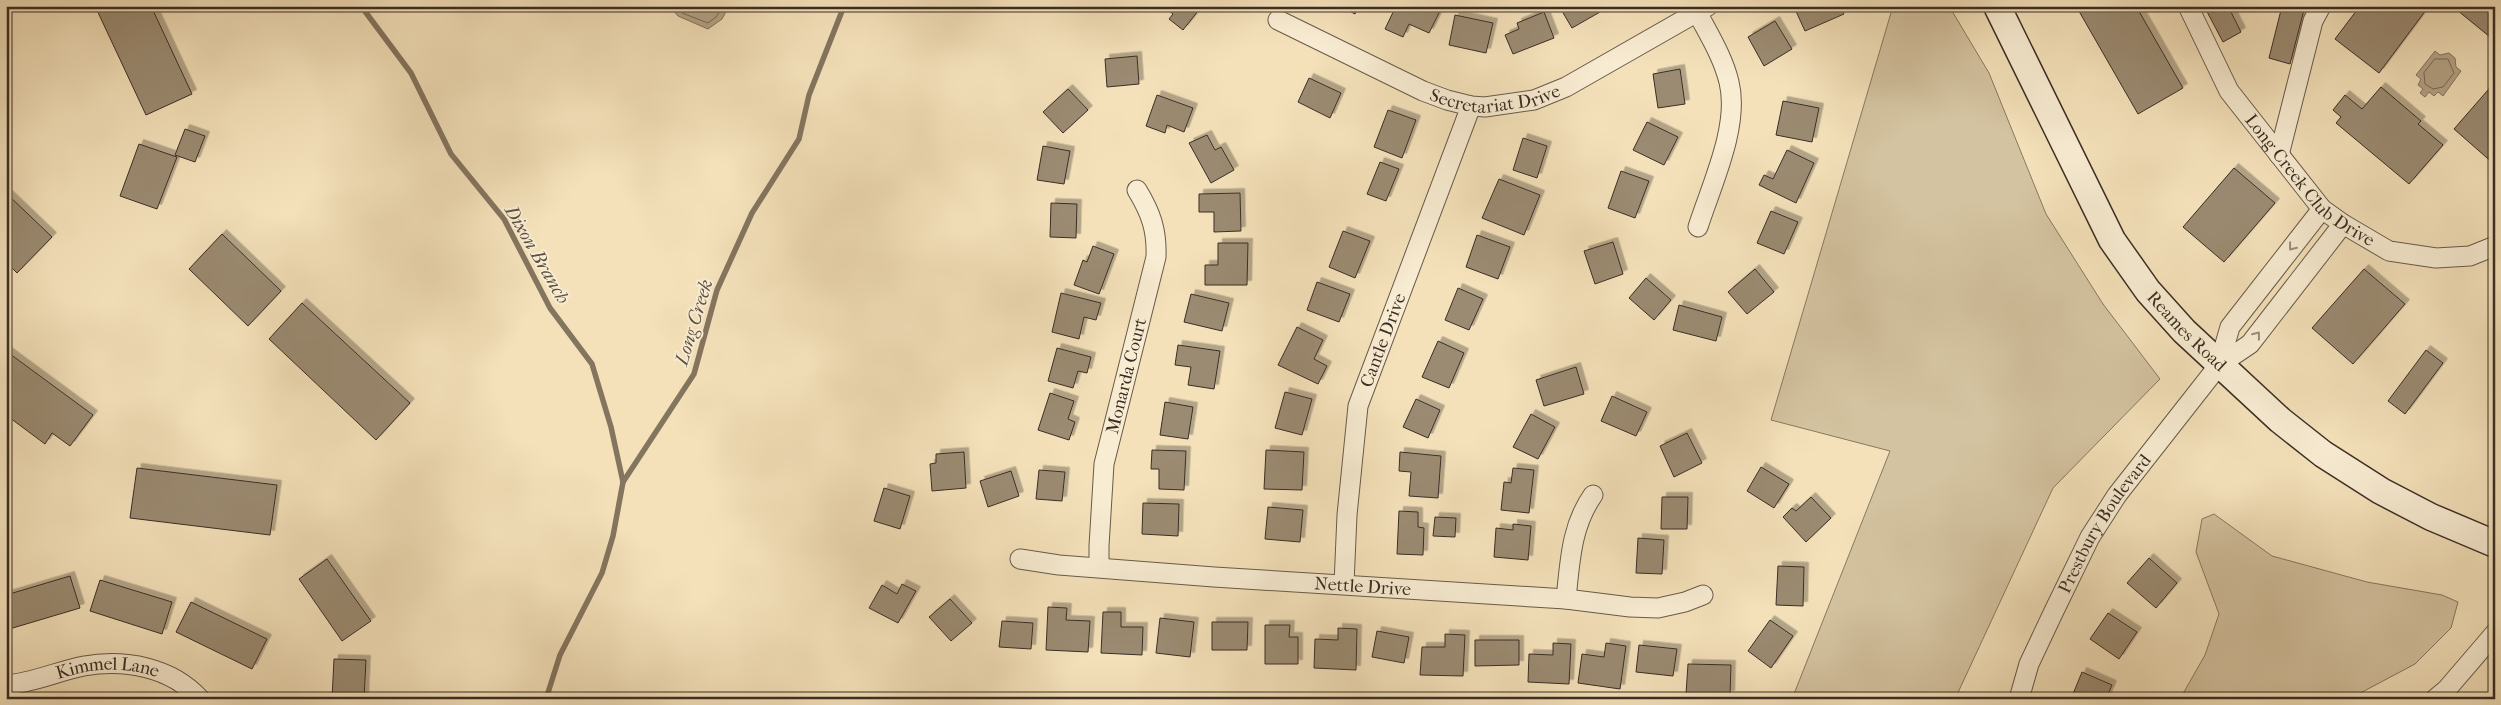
<svg xmlns="http://www.w3.org/2000/svg" width="2501" height="705" font-family="'IM FELL French Canon',serif">
  <defs>
    <filter id="shadow"><feDropShadow dx="4.5" dy="-4.5" stdDeviation="0" flood-color="#0004"/></filter>
  </defs>
  <rect width="100%" height="100%" fill="#f4e1ba"/>
  <filter id="stains"><feTurbulence type="fractalNoise" baseFrequency=".004" numOctaves="4"/><feColorMatrix values="0 0 0 0 .2 0 0 0 0 .09 0 0 0 0 .02 0 0 0 .5 -.17"/></filter>
  <radialGradient id="worn" r=".72"><stop offset=".6" stop-color="#630" stop-opacity="0"/><stop offset="1" stop-color="#630" stop-opacity=".3"/></radialGradient>
  <g fill="#d4c3a0" stroke="#877862">
    <path d="M 1893,6 L 1949,6 L 1989,73 L 2046,214 L 2103,304 L 2160,379 L 2053,488 L 1955,699 L 1792,699 L 1890,451 L 1771,420 Z"/>
    <path d="M 2214,514 L 2272,556 L 2367,582 L 2442,595 L 2458,602 L 2451,628 L 2415,664 L 2349,699 L 2180,699 L 2205,655 L 2219,614 L 2196,552 L 2202,519 Z"/>
  </g>
  <g fill="#b5a487" stroke="#84755f">
    <path d="M 669,6 L 729,6 L 722,19 L 708,29 L 678,16 Z"/>
    <path d="M 2435,51 L 2440,55 L 2449,53 L 2455,58 L 2456,67 L 2461,71 L 2443,96 L 2438,92 L 2434,96 L 2429,92 L 2425,97 L 2420,93 L 2423,89 L 2418,85 L 2421,79 L 2416,75 Z"/>
  </g>
  <g fill="none" stroke-linecap="round" stroke-linejoin="round">
    <g stroke="#786956" stroke-width="1">
      <path d="M 676,6 L 682,13 L 708,23 L 716,17 L 723,6"/>
      <path d="M 2435,59 L 2448,59 L 2454,73 L 2443,87 L 2433,89 L 2425,84 L 2424,73 Z"/>
    </g>
    <g stroke="#84755f" stroke-width="5.5">
      <path d="M 361,6 L 411,73 L 451,154 L 504,219 L 550,308 L 592,364 L 611,427 L 623,482"/>
      <path d="M 546,699 L 560,655 L 602,573 L 613,536 L 623,482 L 694,374 L 717,290 L 752,213 L 799,139 L 809,95 L 844,6"/>
    </g>
  </g>
  <g fill="#9b8b72" stroke="#3a2e24" filter="url(#shadow)">
    <path d="M 95,6 L 151,6 L 192,94 L 146,115 Z"/>
    <path d="M 1163,6 L 1202,6 L 1183,30 L 1169,19 L 1173,14 Z"/>
    <path d="M 1340,6 L 1359,6 L 1355,14 Z"/>
    <path d="M 1396,6 L 1435,6 L 1441,9 L 1429,33 L 1409,24 L 1403,37 L 1385,29 Z"/>
    <path d="M 1559,6 L 1606,6 L 1607,8 L 1572,28 Z"/>
    <path d="M 1796,6 L 1840,6 L 1844,14 L 1805,31 L 1794,7 Z"/>
    <path d="M 2076,6 L 2136,6 L 2183,88 L 2138,114 Z"/>
    <path d="M 2204,6 L 2228,6 L 2241,32 L 2223,42 Z"/>
    <path d="M 2282,6 L 2305,6 L 2290,64 L 2269,58 Z"/>
    <path d="M 2360,6 L 2421,6 L 2426,10 L 2379,73 L 2335,39 Z"/>
    <path d="M 2452,6 L 2495,6 L 2495,41 Z"/>
    <path d="M 1544,12 L 1554,38 L 1513,54 L 1505,35 L 1519,29 L 1517,23 Z"/>
    <path d="M 1455,15 L 1493,23 L 1486,53 L 1449,45 Z"/>
    <path d="M 1775,21 L 1792,49 L 1764,66 L 1748,37 Z"/>
    <path d="M 1137,56 L 1139,84 L 1107,87 L 1105,59 Z"/>
    <path d="M 1680,69 L 1685,104 L 1658,108 L 1653,74 Z"/>
    <path d="M 1309,78 L 1341,93 L 1330,118 L 1298,102 Z"/>
    <path d="M 2495,82 L 2495,164 L 2494,164 L 2454,129 Z"/>
    <path d="M 2381,87 L 2421,121 L 2418,124 L 2443,145 L 2409,184 L 2336,123 L 2341,117 L 2333,110 L 2345,95 L 2362,109 Z"/>
    <path d="M 1068,89 L 1088,110 L 1063,133 L 1043,112 Z"/>
    <path d="M 1157,95 L 1193,108 L 1184,132 L 1167,125 L 1165,133 L 1146,126 Z"/>
    <path d="M 1783,101 L 1819,108 L 1812,142 L 1776,135 Z"/>
    <path d="M 1388,110 L 1416,120 L 1402,158 L 1374,147 Z"/>
    <path d="M 1647,122 L 1678,137 L 1664,165 L 1633,150 Z"/>
    <path d="M 185,129 L 205,136 L 195,162 L 175,155 Z"/>
    <path d="M 1207,135 L 1215,150 L 1221,147 L 1234,170 L 1211,183 L 1189,143 Z"/>
    <path d="M 1523,138 L 1547,146 L 1537,178 L 1513,170 Z"/>
    <path d="M 139,144 L 177,157 L 157,209 L 120,196 Z"/>
    <path d="M 1043,146 L 1070,151 L 1064,184 L 1037,180 Z"/>
    <path d="M 1787,150 L 1814,163 L 1796,203 L 1759,185 L 1764,175 L 1773,179 Z"/>
    <path d="M 1380,162 L 1399,169 L 1386,201 L 1367,194 Z"/>
    <path d="M 2234,168 L 2275,203 L 2224,262 L 2183,227 Z"/>
    <path d="M 1621,171 L 1649,181 L 1635,218 L 1608,208 Z"/>
    <path d="M 1499,179 L 1540,195 L 1524,235 L 1482,218 Z"/>
    <path d="M 6,193 L 52,237 L 17,273 L 6,262 Z"/>
    <path d="M 1240,193 L 1241,231 L 1214,232 L 1214,212 L 1199,212 L 1199,194 Z"/>
    <path d="M 1051,203 L 1077,204 L 1076,238 L 1050,237 Z"/>
    <path d="M 1771,211 L 1798,222 L 1784,254 L 1757,243 Z"/>
    <path d="M 1343,231 L 1370,241 L 1355,278 L 1329,267 Z"/>
    <path d="M 222,234 L 281,291 L 248,326 L 189,269 Z"/>
    <path d="M 1477,235 L 1510,247 L 1498,279 L 1466,267 Z"/>
    <path d="M 1613,242 L 1623,274 L 1595,284 L 1584,251 Z"/>
    <path d="M 1218,243 L 1248,243 L 1247,285 L 1205,285 L 1205,265 L 1218,265 Z"/>
    <path d="M 1093,246 L 1114,254 L 1099,294 L 1074,285 L 1083,260 L 1087,262 Z"/>
    <path d="M 1755,269 L 1774,292 L 1747,314 L 1728,292 Z"/>
    <path d="M 2364,269 L 2405,304 L 2353,364 L 2312,328 Z"/>
    <path d="M 1646,278 L 1671,300 L 1654,320 L 1629,298 Z"/>
    <path d="M 1317,282 L 1350,294 L 1339,322 L 1307,310 Z"/>
    <path d="M 1458,288 L 1483,299 L 1469,330 L 1445,320 Z"/>
    <path d="M 1061,293 L 1101,303 L 1096,320 L 1084,317 L 1079,339 L 1052,332 Z"/>
    <path d="M 1191,294 L 1229,303 L 1222,331 L 1184,322 Z"/>
    <path d="M 302,303 L 410,403 L 376,440 L 269,339 Z"/>
    <path d="M 1679,305 L 1722,317 L 1716,341 L 1673,330 Z"/>
    <path d="M 1297,327 L 1323,340 L 1314,359 L 1327,366 L 1318,384 L 1278,365 Z"/>
    <path d="M 1438,341 L 1464,353 L 1449,388 L 1422,377 Z"/>
    <path d="M 1178,345 L 1220,351 L 1214,389 L 1188,385 L 1191,367 L 1175,365 Z"/>
    <path d="M 1057,348 L 1091,357 L 1087,373 L 1078,371 L 1073,388 L 1048,381 Z"/>
    <path d="M 2426,350 L 2443,363 L 2405,414 L 2388,401 Z"/>
    <path d="M 6,351 L 93,415 L 70,446 L 52,433 L 45,444 L 6,415 Z"/>
    <path d="M 1576,367 L 1584,394 L 1544,406 L 1536,380 Z"/>
    <path d="M 1285,392 L 1312,399 L 1302,435 L 1275,428 Z"/>
    <path d="M 1050,393 L 1074,401 L 1068,419 L 1075,422 L 1069,440 L 1038,430 Z"/>
    <path d="M 1612,396 L 1647,412 L 1636,436 L 1601,421 Z"/>
    <path d="M 1416,399 L 1440,410 L 1428,438 L 1403,427 Z"/>
    <path d="M 1165,402 L 1193,407 L 1188,439 L 1160,435 Z"/>
    <path d="M 1531,414 L 1555,427 L 1538,459 L 1513,447 Z"/>
    <path d="M 1687,433 L 1702,463 L 1674,477 L 1660,446 Z"/>
    <path d="M 1152,450 L 1186,451 L 1184,490 L 1159,489 L 1159,469 L 1151,469 Z"/>
    <path d="M 1266,450 L 1304,452 L 1302,490 L 1264,489 Z"/>
    <path d="M 964,452 L 966,488 L 932,491 L 930,464 L 936,463 L 936,454 Z"/>
    <path d="M 1400,452 L 1441,456 L 1438,498 L 1409,496 L 1411,472 L 1399,471 Z"/>
    <path d="M 1761,467 L 1789,484 L 1774,508 L 1747,491 Z"/>
    <path d="M 137,468 L 277,485 L 270,535 L 130,518 Z"/>
    <path d="M 1513,468 L 1534,470 L 1529,513 L 1501,510 L 1504,482 L 1511,483 Z"/>
    <path d="M 1039,470 L 1065,472 L 1062,501 L 1036,499 Z"/>
    <path d="M 1011,471 L 1019,496 L 988,507 L 980,481 Z"/>
    <path d="M 884,488 L 910,496 L 900,529 L 874,521 Z"/>
    <path d="M 1662,497 L 1688,497 L 1687,529 L 1661,529 Z"/>
    <path d="M 1811,497 L 1831,518 L 1806,542 L 1783,517 L 1792,508 L 1796,511 Z"/>
    <path d="M 1143,503 L 1179,504 L 1178,536 L 1142,534 Z"/>
    <path d="M 1268,507 L 1303,510 L 1300,542 L 1265,539 Z"/>
    <path d="M 1399,511 L 1418,512 L 1418,527 L 1424,528 L 1423,555 L 1397,554 Z"/>
    <path d="M 1435,517 L 1456,518 L 1455,537 L 1433,536 Z"/>
    <path d="M 1513,524 L 1531,526 L 1528,560 L 1494,557 L 1496,528 L 1513,530 Z"/>
    <path d="M 1638,538 L 1664,540 L 1662,574 L 1636,573 Z"/>
    <path d="M 2149,558 L 2177,583 L 2156,608 L 2127,583 Z"/>
    <path d="M 327,559 L 371,621 L 342,641 L 299,579 Z"/>
    <path d="M 1778,566 L 1804,567 L 1803,606 L 1776,605 Z"/>
    <path d="M 70,576 L 80,608 L 6,630 L 6,595 Z"/>
    <path d="M 100,580 L 172,602 L 162,634 L 90,611 Z"/>
    <path d="M 902,584 L 916,591 L 898,623 L 869,608 L 882,585 L 897,594 Z"/>
    <path d="M 950,599 L 972,623 L 951,641 L 929,617 Z"/>
    <path d="M 191,602 L 267,639 L 252,669 L 176,632 Z"/>
    <path d="M 1048,607 L 1067,608 L 1066,620 L 1090,621 L 1088,652 L 1046,650 Z"/>
    <path d="M 1103,612 L 1121,612 L 1121,627 L 1143,627 L 1142,655 L 1101,653 Z"/>
    <path d="M 2108,613 L 2137,632 L 2119,659 L 2090,639 Z"/>
    <path d="M 1160,618 L 1194,622 L 1190,657 L 1156,653 Z"/>
    <path d="M 1770,620 L 1793,636 L 1771,668 L 1748,651 Z"/>
    <path d="M 1002,621 L 1033,623 L 1031,649 L 999,647 Z"/>
    <path d="M 1212,622 L 1248,622 L 1247,650 L 1212,650 Z"/>
    <path d="M 1265,625 L 1290,625 L 1289,637 L 1298,637 L 1298,664 L 1265,664 Z"/>
    <path d="M 1338,628 L 1357,629 L 1356,670 L 1314,668 L 1315,639 L 1338,640 Z"/>
    <path d="M 1377,631 L 1409,637 L 1404,663 L 1372,657 Z"/>
    <path d="M 1445,634 L 1465,635 L 1463,676 L 1420,675 L 1422,647 L 1445,647 Z"/>
    <path d="M 1475,640 L 1519,640 L 1519,665 L 1475,666 Z"/>
    <path d="M 1553,643 L 1571,644 L 1569,684 L 1528,682 L 1529,654 L 1553,655 Z"/>
    <path d="M 1606,643 L 1626,646 L 1620,689 L 1578,683 L 1582,654 L 1604,657 Z"/>
    <path d="M 1639,645 L 1677,649 L 1673,676 L 1636,672 Z"/>
    <path d="M 334,659 L 366,660 L 364,699 L 332,699 Z"/>
    <path d="M 1688,664 L 1731,665 L 1730,695 L 1686,694 Z"/>
    <path d="M 2082,672 L 2112,685 L 2106,699 L 2084,699 L 2073,694 Z"/>
  </g>
  <g fill="none" stroke-linecap="round" stroke-linejoin="round">
    <g stroke="#685b4a" stroke-width="21">
      <g id="street">
        <path id="s1" d="M 2188,6 L 2229,91 L 2322,209 L 2343,224 L 2389,251 L 2436,258 L 2470,256 L 2495,246"/>
        <path d="M 1697,12 C 1709,35 1723,57 1729,82 C 1740,126 1711,186 1698,227"/>
        <path id="s2" d="M 1278,20 L 1423,91 L 1447,100 L 1471,106 L 1485,107 L 1534,100 L 1566,87 L 1708,6"/>
        <path d="M 2279,155 L 2313,21 L 2321,6"/>
        <path d="M 2219,365 L 2230,327 L 2322,209"/>
        <path id="s3" d="M 1020,559 L 1059,565 L 1214,577 L 1566,599 L 1630,607 L 1658,608 L 1685,602 L 1703,595"/>
        <path id="s4" d="M 1099,567 L 1099,546 L 1104,464 L 1156,257 C 1157,230 1151,213 1137,190"/>
        <path id="s5" d="M 1344,584 L 1347,515 L 1358,406 L 1471,106"/>
        <path d="M 1566,599 C 1570,562 1571,526 1593,495"/>
        <path id="s6" d="M 6,685 C 33,683 58,671 84,666 C 125,659 171,667 200,699"/>
        <path id="s7" d="M 2019,699 L 2029,664 L 2054,611 L 2090,537 L 2117,495 L 2219,365 L 2250,344 L 2343,224"/>
        <path d="M 2435,699 L 2447,689 L 2495,633"/>
      </g>
    </g>
    <g stroke="#3a2e24" stroke-width="29">
      <g id="secondary">
        <path id="s8" d="M 1997,6 L 2112,240 L 2148,291 L 2184,331 L 2280,420 L 2323,454 L 2381,491 L 2431,517 L 2495,544"/>
      </g>
    </g>
    <use href="#street" stroke="#f8ecd2" stroke-width="19"/>
    <use href="#secondary" stroke="#f8ecd2" stroke-width="26"/>
  </g>
  <defs><path id="oneway-chevron" d="M-2-3.5L2.5 0L-2 3.5" fill="none" stroke-width="1.6" stroke-linecap="round" stroke-linejoin="round" transform="scale(1.25)"/></defs>
  <g stroke="#998d7b">
    <use href="#oneway-chevron" transform="translate(2292 247) rotate(128)"/>
    <use href="#oneway-chevron" transform="translate(2257 335) rotate(-52)"/>
  </g>
  <g text-anchor="middle" stroke-width="4" stroke-linejoin="round" paint-order="stroke">
    <g font-size="18" fill="#3a2e24" stroke="#f8ecd2">
      <text dy="6" stroke="none"><textPath href="#s2" startOffset="236">Secretariat Drive</textPath></text>
      <text dy="6" stroke="none"><textPath href="#s1" startOffset="216">Long Creek Club Drive</textPath></text>
      <text dy="6" stroke="none"><textPath href="#s8" startOffset="379">Reames Road</textPath></text>
      <text dy="6" stroke="none"><textPath href="#s5" startOffset="249">Cantle Drive</textPath></text>
      <text dy="6" stroke="none"><textPath href="#s4" startOffset="194">Monarda Court</textPath></text>
      <text dy="6" stroke="none"><textPath href="#s7" startOffset="196">Prestbury Boulevard</textPath></text>
      <text dy="6" stroke="none"><textPath href="#s3" startOffset="344">Nettle Drive</textPath></text>
      <text dy="6" stroke="none"><textPath href="#s6" startOffset="104">Kimmel Lane</textPath></text>
    </g>
    <g font-size="19" font-style="italic" fill="#5f5142" stroke="#f8ecd2">
      <text transform="translate(538 254) rotate(60)" y="7">Dixon Branch</text>
      <text transform="translate(693 322) rotate(-73)" y="7">Long Creek</text>
    </g>
  </g>
  <rect width="2501" height="705" fill="none" stroke="#f4e1ba" stroke-width="25"/>
  <rect x="8" y="8" width="2486" height="690" fill="none" stroke="#3a2e24" stroke-width="2.5"/>
  <rect x="12" y="12" width="2476" height="680" fill="none" stroke="#3a2e24"/>
  <rect width="100%" height="100%" filter="url(#stains)"/>
  <rect width="100%" height="100%" fill="url(#worn)"/>
</svg>
